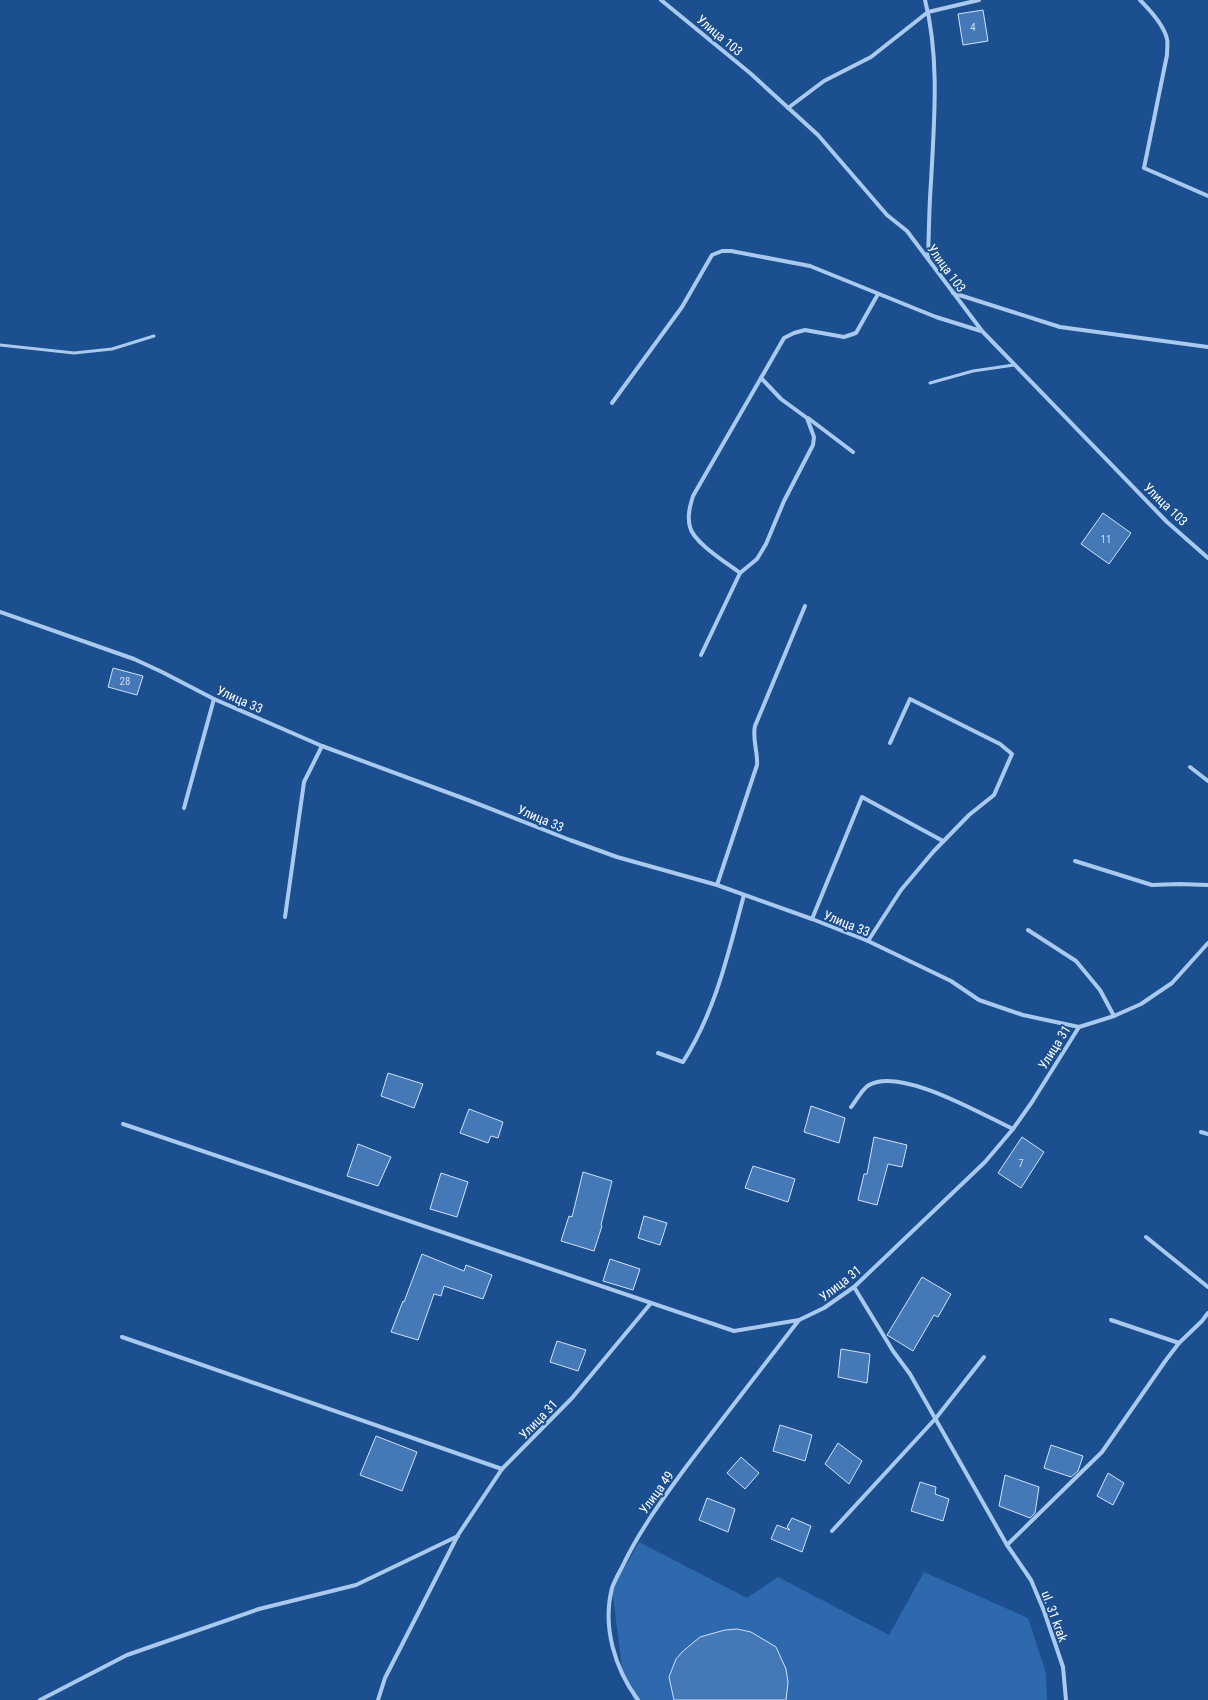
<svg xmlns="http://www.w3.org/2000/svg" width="1208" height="1700" font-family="'Roboto Condensed',sans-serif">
  <rect width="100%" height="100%" fill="#1b4f8f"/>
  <path fill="#2e69ad" d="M 639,1542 L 747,1598 L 778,1577 L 889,1635 L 924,1572 L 1028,1618 L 1046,1673 L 1047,1700 L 634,1700 L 623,1675 L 612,1589 Z"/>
  <g fill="#4478b7" stroke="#cfe3fa">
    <path d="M 983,10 L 988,41 L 963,45 L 958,14 Z"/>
    <path d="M 1103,513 L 1131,533 L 1109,564 L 1081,544 Z"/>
    <path d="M 113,668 L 143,676 L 137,695 L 108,687 Z"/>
    <path d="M 388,1073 L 423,1084 L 414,1108 L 381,1096 Z"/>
    <path d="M 811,1106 L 845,1118 L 839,1143 L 804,1132 Z"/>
    <path d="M 469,1109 L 503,1122 L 498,1138 L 491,1136 L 488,1143 L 460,1133 Z"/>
    <path d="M 874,1137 L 907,1145 L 902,1167 L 888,1164 L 877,1205 L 858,1200 L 864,1174 L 867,1174 Z"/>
    <path d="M 1022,1137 L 1044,1152 L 1021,1188 L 998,1173 Z"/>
    <path d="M 358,1144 L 391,1157 L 378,1186 L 347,1176 Z"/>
    <path d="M 753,1166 L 795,1179 L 788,1202 L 745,1188 Z"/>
    <path d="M 583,1172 L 612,1181 L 601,1225 L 602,1226 L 594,1251 L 561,1241 L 569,1216 L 572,1217 Z"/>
    <path d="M 441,1173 L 468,1182 L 457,1217 L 430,1209 Z"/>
    <path d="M 644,1216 L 667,1223 L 660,1245 L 638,1238 Z"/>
    <path d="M 422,1254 L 464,1271 L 466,1265 L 492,1275 L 483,1299 L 444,1286 L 441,1296 L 434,1294 L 418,1340 L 391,1332 L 403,1301 L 404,1302 Z"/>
    <path d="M 610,1259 L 640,1269 L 633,1290 L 603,1281 Z"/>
    <path d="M 922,1277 L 951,1294 L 938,1317 L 934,1315 L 913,1351 L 887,1335 Z"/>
    <path d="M 557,1341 L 586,1350 L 578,1371 L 550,1362 Z"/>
    <path d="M 841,1349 L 870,1354 L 867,1383 L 838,1377 Z"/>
    <path d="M 780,1425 L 812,1435 L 805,1461 L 773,1451 Z"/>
    <path d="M 376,1436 L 417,1452 L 402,1491 L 360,1475 Z"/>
    <path d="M 838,1443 L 862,1461 L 849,1484 L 825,1464 Z"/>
    <path d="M 1051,1445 L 1083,1456 L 1078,1471 L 1071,1477 L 1044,1468 Z"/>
    <path d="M 741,1457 L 759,1473 L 745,1489 L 727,1473 Z"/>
    <path d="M 1108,1473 L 1124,1483 L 1113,1505 L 1097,1496 Z"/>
    <path d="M 1005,1475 L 1039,1487 L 1035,1513 L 1030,1518 L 999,1506 Z"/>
    <path d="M 920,1482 L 936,1487 L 935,1494 L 949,1499 L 943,1521 L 911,1511 Z"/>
    <path d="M 707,1498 L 735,1509 L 728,1532 L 699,1520 Z"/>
    <path d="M 792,1518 L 811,1526 L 802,1552 L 771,1539 L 777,1525 L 790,1530 L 787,1527 Z"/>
    <path d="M 737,1629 L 751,1632 L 776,1647 L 786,1669 L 788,1682 L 786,1700 L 674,1700 L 669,1677 L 676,1659 L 682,1652 L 700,1637 L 725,1630 Z"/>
  </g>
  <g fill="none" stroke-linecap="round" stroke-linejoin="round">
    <g stroke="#a9c9ee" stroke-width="3">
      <path d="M 0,345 L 74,353 L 112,349 L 154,336"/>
      <path d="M 930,383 L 973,371 L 1014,365"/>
    </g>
    <g stroke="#a9c9ee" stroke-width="4">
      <path d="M 661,0 L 750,73 L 818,135 L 887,215 L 907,231 L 982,331 L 1167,522 L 1208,558"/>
      <path d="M 925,0 C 940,58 934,123 931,182 C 929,207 929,233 928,258"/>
      <path d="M 1140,0 C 1150,10 1164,25 1167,39 C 1168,43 1167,50 1167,55 L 1144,168 L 1208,196"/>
      <path d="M 788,108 L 824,81 L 871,57 L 928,12 L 979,0"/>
      <path d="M 953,293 L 1060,327 L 1208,347"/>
      <path d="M 612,403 L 682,307 L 712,255 L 722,251 L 731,251 L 810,266 L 936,317 L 981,331"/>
      <path d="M 808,418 L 853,452"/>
      <path d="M 740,573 C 727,563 693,542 690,527 C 687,516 690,506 693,496 L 784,338 L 794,333 L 805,330 L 844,337 L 856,333 L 878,294"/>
      <path d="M 0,612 L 134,659 L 162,672 L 214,699 L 322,746 L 468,800 L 570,840 L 617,857 L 717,885 L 812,919 L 868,941 L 951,981 L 979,1000 L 1023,1015 L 1079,1027"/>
      <path d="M 701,655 L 740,573 L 757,559 L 766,544 L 784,501 L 813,445 L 814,437 L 807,418 L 781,399 L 761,378"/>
      <path d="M 1190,767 L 1208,781"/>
      <path d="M 184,808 L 214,699"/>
      <path d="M 1075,861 L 1152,885 L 1179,884 L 1208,885"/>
      <path d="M 717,885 L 757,765 C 758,752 752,739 755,726 L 805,606"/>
      <path d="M 285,917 L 304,782 L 322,746"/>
      <path d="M 812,919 L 862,797 L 943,841"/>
      <path d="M 1028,930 L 1076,961 L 1100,990 L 1114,1016"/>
      <path d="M 868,941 L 901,890 L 933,852 L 969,815 L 994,795 L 1012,754 L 1000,744 L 910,699 L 890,743"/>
      <path d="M 658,1053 L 683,1062 C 716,1010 728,954 744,895"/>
      <path d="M 851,1107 C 856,1101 862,1089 869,1085 C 901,1067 981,1114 1013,1129"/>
      <path d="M 123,1124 L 734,1331 L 799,1320 L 824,1308 L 854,1287 L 985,1162 L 1013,1129 L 1032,1102 L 1079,1027 L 1114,1016 L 1141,1004 L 1172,983 L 1208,943"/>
      <path d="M 1201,1132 L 1208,1134"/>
      <path d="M 1146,1237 L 1208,1287"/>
      <path d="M 854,1287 L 893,1351 L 910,1374 L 1007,1545 L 1031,1580 L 1044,1611 L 1063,1667 L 1066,1700"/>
      <path d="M 1111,1320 L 1179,1343"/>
      <path d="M 122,1337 L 502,1469"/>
      <path d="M 832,1531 L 936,1418 L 984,1357"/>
      <path d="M 1007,1545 L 1102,1452 L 1166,1360 L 1179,1343 L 1202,1321 L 1208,1313"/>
      <path d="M 40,1700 L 127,1655 L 259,1609 L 356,1585 L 458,1536"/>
      <path d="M 378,1700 L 385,1678 L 458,1535 L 502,1469 L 572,1398 L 651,1303"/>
      <path d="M 638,1700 C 615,1669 602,1627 612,1588 C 615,1579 621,1570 625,1561 C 642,1527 664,1497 686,1467 C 723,1418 761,1369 799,1320"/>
    </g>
  </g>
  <g text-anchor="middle" stroke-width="4" stroke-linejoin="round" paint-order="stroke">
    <g font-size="11" fill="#d0dded">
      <text x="973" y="31">4</text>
      <text x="1106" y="543">11</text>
      <text x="125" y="685">28</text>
      <text x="1021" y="1167">7</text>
    </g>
    <g font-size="13" fill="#fff" stroke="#1b4f8f">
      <text transform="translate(720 35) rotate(40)" y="5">Улица 103</text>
      <text transform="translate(947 268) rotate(54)" y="5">Улица 103</text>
      <text transform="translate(1166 504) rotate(44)" y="5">Улица 103</text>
      <text transform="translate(240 699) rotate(24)" y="5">Улица 33</text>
      <text transform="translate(541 818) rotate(23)" y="5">Улица 33</text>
      <text transform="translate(847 923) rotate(22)" y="5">Улица 33</text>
      <text transform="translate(1054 1047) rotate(-58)" y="5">Улица 31</text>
      <text transform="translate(840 1283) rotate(-38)" y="5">Улица 31</text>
      <text transform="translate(538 1419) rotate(-46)" y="5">Улица 31</text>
      <text transform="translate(656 1492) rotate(-54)" y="5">Улица 49</text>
      <text transform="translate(1055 1616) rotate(70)" y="5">ul. 31 krak</text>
    </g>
  </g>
</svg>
